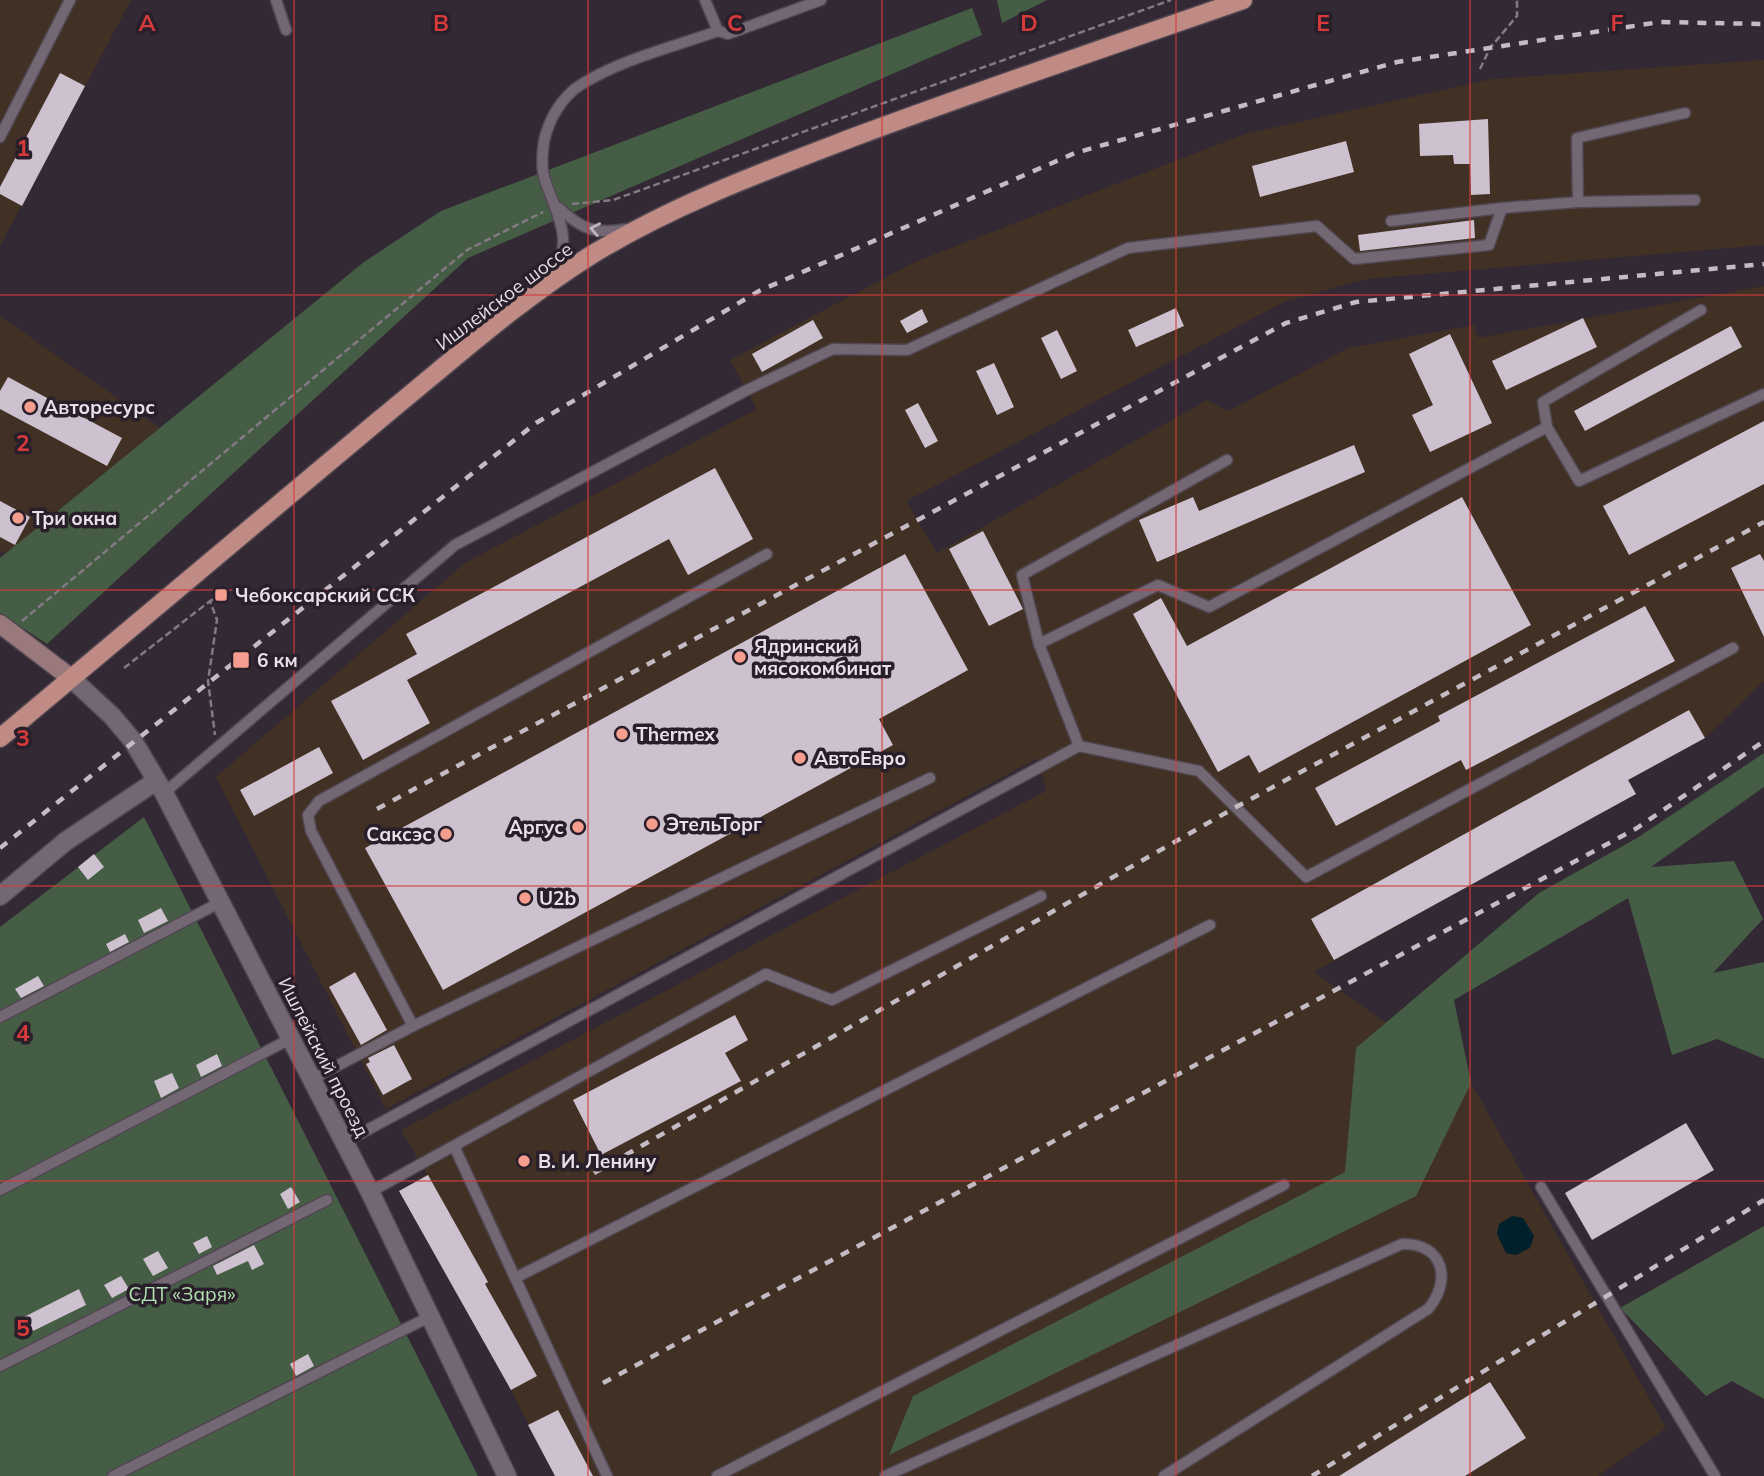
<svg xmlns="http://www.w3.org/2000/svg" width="1764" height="1476" font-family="Mulish,sans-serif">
  <rect width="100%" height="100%" fill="#332934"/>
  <g fill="#403124">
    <path d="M 0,0 L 131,0 L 0,246 Z"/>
    <path d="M 1764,60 L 1764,245 L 1366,279 L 1286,301 L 906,501 L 937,553 L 1207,400 L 1228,411 L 1349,348 L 1474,325 L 1478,338 L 1764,286 L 1764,681 L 1705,738 L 1629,780 L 1636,794 L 1314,972 L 1471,1083 L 1666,1428 L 1598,1476 L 555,1476 L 511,1390 L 399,1191 L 427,1174 L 401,1130 L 1046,791 L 1038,758 L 386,1109 L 216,777 L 465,563 L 757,409 L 730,360 L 915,262 L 1245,134 L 1492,79 Z"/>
    <path d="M 0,316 L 160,428 L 6,554 L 0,551 Z"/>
  </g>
  <g fill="#455d44">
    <path d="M 997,0 L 1047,0 L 1002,23 Z"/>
    <path d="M 972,8 L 982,35 L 468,258 L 47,644 L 0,613 L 0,558 L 364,262 L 441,211 Z"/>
    <path d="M 1764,753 L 1764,787 L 1651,867 L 1734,861 L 1763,919 L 1713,973 L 1764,962 L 1764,1059 L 1717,1039 L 1672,1055 L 1628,898 L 1454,1000 L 1471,1083 L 1416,1196 L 889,1455 L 913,1396 L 1345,1172 L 1356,1048 L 1539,893 L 1637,838 Z"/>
    <path d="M 144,817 L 478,1476 L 0,1476 L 0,927 Z"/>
    <path d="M 1764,1226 L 1764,1399 L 1732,1381 L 1706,1396 L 1620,1308 Z"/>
  </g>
  <path fill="#00202b" d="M 1512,1216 L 1523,1218 L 1534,1236 L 1530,1248 L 1516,1255 L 1506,1253 L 1497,1234 L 1499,1224 Z"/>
  <g fill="#cdc0cf">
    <path d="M 60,73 L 85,86 L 22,206 L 0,194 L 0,187 Z"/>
    <path d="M 1488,119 L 1490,194 L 1471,195 L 1470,164 L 1454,164 L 1453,155 L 1420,156 L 1419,124 Z"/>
    <path d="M 1346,141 L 1354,172 L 1260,197 L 1252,166 Z"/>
    <path d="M 1474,220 L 1475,238 L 1360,251 L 1358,235 Z"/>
    <path d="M 1176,308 L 1184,326 L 1136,347 L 1128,330 Z"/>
    <path d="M 922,309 L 928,322 L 907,333 L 900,321 Z"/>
    <path d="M 1583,318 L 1597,347 L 1506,390 L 1492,361 Z"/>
    <path d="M 813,320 L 823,338 L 762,372 L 752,354 Z"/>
    <path d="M 1731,326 L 1742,347 L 1585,431 L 1574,411 Z"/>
    <path d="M 1057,330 L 1077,371 L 1061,379 L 1041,338 Z"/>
    <path d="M 1450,334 L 1492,423 L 1430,452 L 1412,415 L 1433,405 L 1409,354 Z"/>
    <path d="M 994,363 L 1014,407 L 997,415 L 976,371 Z"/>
    <path d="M 8,377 L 122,438 L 107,466 L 0,409 L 0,391 Z"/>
    <path d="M 918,403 L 938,441 L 925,448 L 905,410 Z"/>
    <path d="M 1764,421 L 1764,484 L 1629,555 L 1603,506 Z"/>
    <path d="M 1354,445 L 1365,472 L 1157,562 L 1139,520 L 1193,497 L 1199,511 Z"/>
    <path d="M 715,468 L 753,539 L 688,575 L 669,539 L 407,680 L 430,723 L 363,760 L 331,701 L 417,654 L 406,634 Z"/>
    <path d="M 1462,497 L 1531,625 L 1259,773 L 1249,755 L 1218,772 L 1133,614 L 1161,598 L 1187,646 Z"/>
    <path d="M 0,501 L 30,517 L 15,545 L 0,537 Z"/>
    <path d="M 983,531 L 1023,609 L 989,626 L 949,549 Z"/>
    <path d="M 905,554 L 968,670 L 879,719 L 893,745 L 443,990 L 365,848 Z"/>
    <path d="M 1760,554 L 1764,561 L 1764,637 L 1731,568 Z"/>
    <path d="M 1645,606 L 1675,661 L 1466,770 L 1461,760 L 1336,826 L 1315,788 L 1440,721 L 1438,716 Z"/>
    <path d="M 1689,710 L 1705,738 L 1628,780 L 1636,794 L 1334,960 L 1311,919 Z"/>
    <path d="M 319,747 L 333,773 L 254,816 L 240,790 Z"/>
    <path d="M 94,854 L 104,867 L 88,880 L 78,867 Z"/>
    <path d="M 161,908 L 168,921 L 144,933 L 138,920 Z"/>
    <path d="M 125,934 L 129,942 L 110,952 L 106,944 Z"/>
    <path d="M 355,972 L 387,1030 L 361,1045 L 329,987 Z"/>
    <path d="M 38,976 L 44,986 L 21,998 L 15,989 Z"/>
    <path d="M 735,1015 L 748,1040 L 725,1053 L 741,1081 L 601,1155 L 573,1100 Z"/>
    <path d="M 394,1045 L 412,1079 L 383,1095 L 366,1064 L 370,1062 L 368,1058 Z"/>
    <path d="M 217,1054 L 222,1066 L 201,1077 L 196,1065 Z"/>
    <path d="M 172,1073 L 179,1088 L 161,1098 L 154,1081 Z"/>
    <path d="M 1686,1123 L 1714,1170 L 1592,1240 L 1565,1193 Z"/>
    <path d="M 428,1175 L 488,1282 L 485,1284 L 537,1376 L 511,1390 L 399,1191 Z"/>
    <path d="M 291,1187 L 300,1202 L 288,1209 L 280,1194 Z"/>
    <path d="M 207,1236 L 212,1247 L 199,1254 L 193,1243 Z"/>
    <path d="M 254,1245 L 264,1264 L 252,1270 L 248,1261 L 217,1275 L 213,1266 Z"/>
    <path d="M 158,1251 L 168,1268 L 153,1276 L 143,1259 Z"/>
    <path d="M 121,1276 L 129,1289 L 112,1298 L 104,1285 Z"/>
    <path d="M 79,1289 L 86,1305 L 33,1331 L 24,1317 Z"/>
    <path d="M 308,1354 L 314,1366 L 296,1376 L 290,1364 Z"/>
    <path d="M 1490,1382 L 1526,1438 L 1465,1476 L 1339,1476 Z"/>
    <path d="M 558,1410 L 593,1476 L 555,1476 L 528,1425 Z"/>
  </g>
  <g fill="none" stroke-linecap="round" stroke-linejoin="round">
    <g stroke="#504751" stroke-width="13">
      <g id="lane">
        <path d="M 276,0 L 286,30"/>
        <path d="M 705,0 L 718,31 L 728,34 L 821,0"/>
        <path d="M 0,137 L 70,0"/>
        <path d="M 1578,202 L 1577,138 L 1685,113"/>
        <path d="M 559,208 C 581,229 596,235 627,229"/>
        <path d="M 1391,221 L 1502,208"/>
        <path d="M 555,276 C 572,237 559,219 546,183 C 541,171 542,154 544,141 C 549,119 562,96 582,84 C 622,59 673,47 718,31"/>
        <path d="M 1547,427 L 1543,402 L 1701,310"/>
        <path d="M 1039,644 L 1022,575 L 1227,460"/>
        <path d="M 1079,746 L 1039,644 L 1158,585 L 1209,607 L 1547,427 L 1579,481 L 1764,394"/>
        <path d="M 164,793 L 455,545 L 747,390 L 833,349 L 907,350 L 1128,248 L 1317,226 L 1354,259 L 1489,245 L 1502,208 L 1578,202 L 1695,200"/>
        <path d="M 0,1017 L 221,902"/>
        <path d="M 413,1026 L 311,831 L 308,815 L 319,801 L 767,554"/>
        <path d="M 312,1079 L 413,1026 L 930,778"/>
        <path d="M 345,1142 L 1079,746 L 1199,771 L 1306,877 L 1733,648"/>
        <path d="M 454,1146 L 607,1476"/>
        <path d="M 1541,1187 L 1715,1476"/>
        <path d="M 0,1190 L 292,1038"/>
        <path d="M 370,1192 L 766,974 L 832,1000 L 1041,896"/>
        <path d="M 515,1278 L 1210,925"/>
        <path d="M 0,1366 L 327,1200"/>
        <path d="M 113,1476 L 431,1316"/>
        <path d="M 717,1476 L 1284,1185"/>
        <path d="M 885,1476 L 1402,1244 C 1444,1243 1452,1281 1428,1309 L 1164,1476"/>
      </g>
    </g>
    <g stroke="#504751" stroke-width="21">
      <g id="street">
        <path d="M 71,678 L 112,716 L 133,741 L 164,793 L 370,1192 L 507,1476"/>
        <path d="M 0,896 L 66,841 L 156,781"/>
      </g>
    </g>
    <g stroke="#504751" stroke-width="21">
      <path id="secondary" d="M 0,624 L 71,678"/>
    </g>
    <g stroke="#504751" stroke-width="21">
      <path id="primary" d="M 0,738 C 127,633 251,526 378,421 C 448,364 516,302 593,254 C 675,204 765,171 854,137 C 983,89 1113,45 1243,0"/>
    </g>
    <g stroke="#837a84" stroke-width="2.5" stroke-dasharray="7 3.5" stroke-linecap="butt">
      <path d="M 1480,69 L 1490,48 L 1517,16 L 1517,0"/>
      <path d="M 572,204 L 613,200 L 1171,0"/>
      <path d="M 210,601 L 221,595"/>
      <path d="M 22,621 L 467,250 L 543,212"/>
      <path d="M 124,668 L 210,601 L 217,620 L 208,681 L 215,735"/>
    </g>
    <use href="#lane" stroke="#736774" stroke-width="10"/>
    <use href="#street" stroke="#736774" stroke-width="18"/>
    <use href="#secondary" stroke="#9a797c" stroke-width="18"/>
    <use href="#primary" stroke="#c08b84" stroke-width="18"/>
    <g stroke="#c3bcc4" stroke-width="4.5" stroke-dasharray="9 9" stroke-linecap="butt">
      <path d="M 377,809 L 1286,323 L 1356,302 L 1764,264"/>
      <path d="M 0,848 L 536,423 L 759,291 L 1075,153 L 1397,62 L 1660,22 L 1764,24"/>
      <path d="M 594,1173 L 1236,807 L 1764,522"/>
      <path d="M 603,1383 L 1637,828 L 1764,741"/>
      <path d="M 1312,1476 L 1764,1200"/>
    </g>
  </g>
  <defs><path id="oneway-chevron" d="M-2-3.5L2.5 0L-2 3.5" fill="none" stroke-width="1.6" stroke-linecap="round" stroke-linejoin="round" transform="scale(1.75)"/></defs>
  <use stroke="#beb6bf" href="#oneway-chevron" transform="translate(595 229) rotate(-169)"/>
  <path fill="none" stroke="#d83a3b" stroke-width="2" stroke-opacity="0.55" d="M 294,0 L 294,1476M 588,0 L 588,1476M 882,0 L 882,1476M 1176,0 L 1176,1476M 1470,0 L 1470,1476M 0,295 L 1764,295M 0,590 L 1764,590M 0,886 L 1764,886M 0,1181 L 1764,1181"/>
  <g fill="#f59d8e" stroke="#291f2a" stroke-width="2.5">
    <circle cx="30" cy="407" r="7"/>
    <circle cx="18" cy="518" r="7"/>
    <rect x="214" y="588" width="14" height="14" rx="3.5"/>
    <circle cx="740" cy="657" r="7"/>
    <rect x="232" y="651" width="18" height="18" rx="3.5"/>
    <circle cx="622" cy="734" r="7"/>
    <circle cx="800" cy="758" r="7"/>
    <circle cx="652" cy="824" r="7"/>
    <circle cx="578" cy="827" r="7"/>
    <circle cx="446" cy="834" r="7"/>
    <circle cx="525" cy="898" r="7"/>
    <circle cx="524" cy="1161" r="7"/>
  </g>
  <g text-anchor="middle" stroke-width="7" stroke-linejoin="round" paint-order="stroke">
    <g font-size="19" fill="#e7e0e8" stroke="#291f2a">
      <text transform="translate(504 296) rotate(-37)" y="7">Ишлейское шоссе</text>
      <text transform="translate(324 1057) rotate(63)" y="7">Ишлейский проезд</text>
    </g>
    <g font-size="19" font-weight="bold" fill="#e7e0e8" stroke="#291f2a" text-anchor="start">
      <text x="44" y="414">Авторесурс</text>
      <text x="32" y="525">Три окна</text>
      <text x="235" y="602">Чебоксарский ССК</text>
      <text x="754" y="653">Ядринский<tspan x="754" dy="22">мясокомбинат</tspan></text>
      <text x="257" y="667">6 км</text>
      <text x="636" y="741">Thermex</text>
      <text x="814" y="765">АвтоЕвро</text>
      <text x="666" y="831">ЭтельТорг</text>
      <text x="564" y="834" text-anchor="end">Аргус</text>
      <text x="432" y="841" text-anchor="end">Саксэс</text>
      <text x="539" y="905">U2b</text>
      <text x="538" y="1168">В. И. Ленину</text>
    </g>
    <g font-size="19" fill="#b3e3b2" stroke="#291f2a">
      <text x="182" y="1301">СДТ «Заря»</text>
    </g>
  </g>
  <g font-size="23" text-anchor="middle" font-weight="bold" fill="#d83a3b" stroke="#291f2a" stroke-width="7" stroke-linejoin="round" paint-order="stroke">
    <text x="147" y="31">A</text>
    <text x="441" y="31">B</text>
    <text x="735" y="31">C</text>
    <text x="1029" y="31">D</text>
    <text x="1323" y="31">E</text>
    <text x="1617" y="31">F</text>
    <text x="23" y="156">1</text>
    <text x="23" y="451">2</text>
    <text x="23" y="746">3</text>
    <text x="23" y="1041">4</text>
    <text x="23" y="1336">5</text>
  </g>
</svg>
